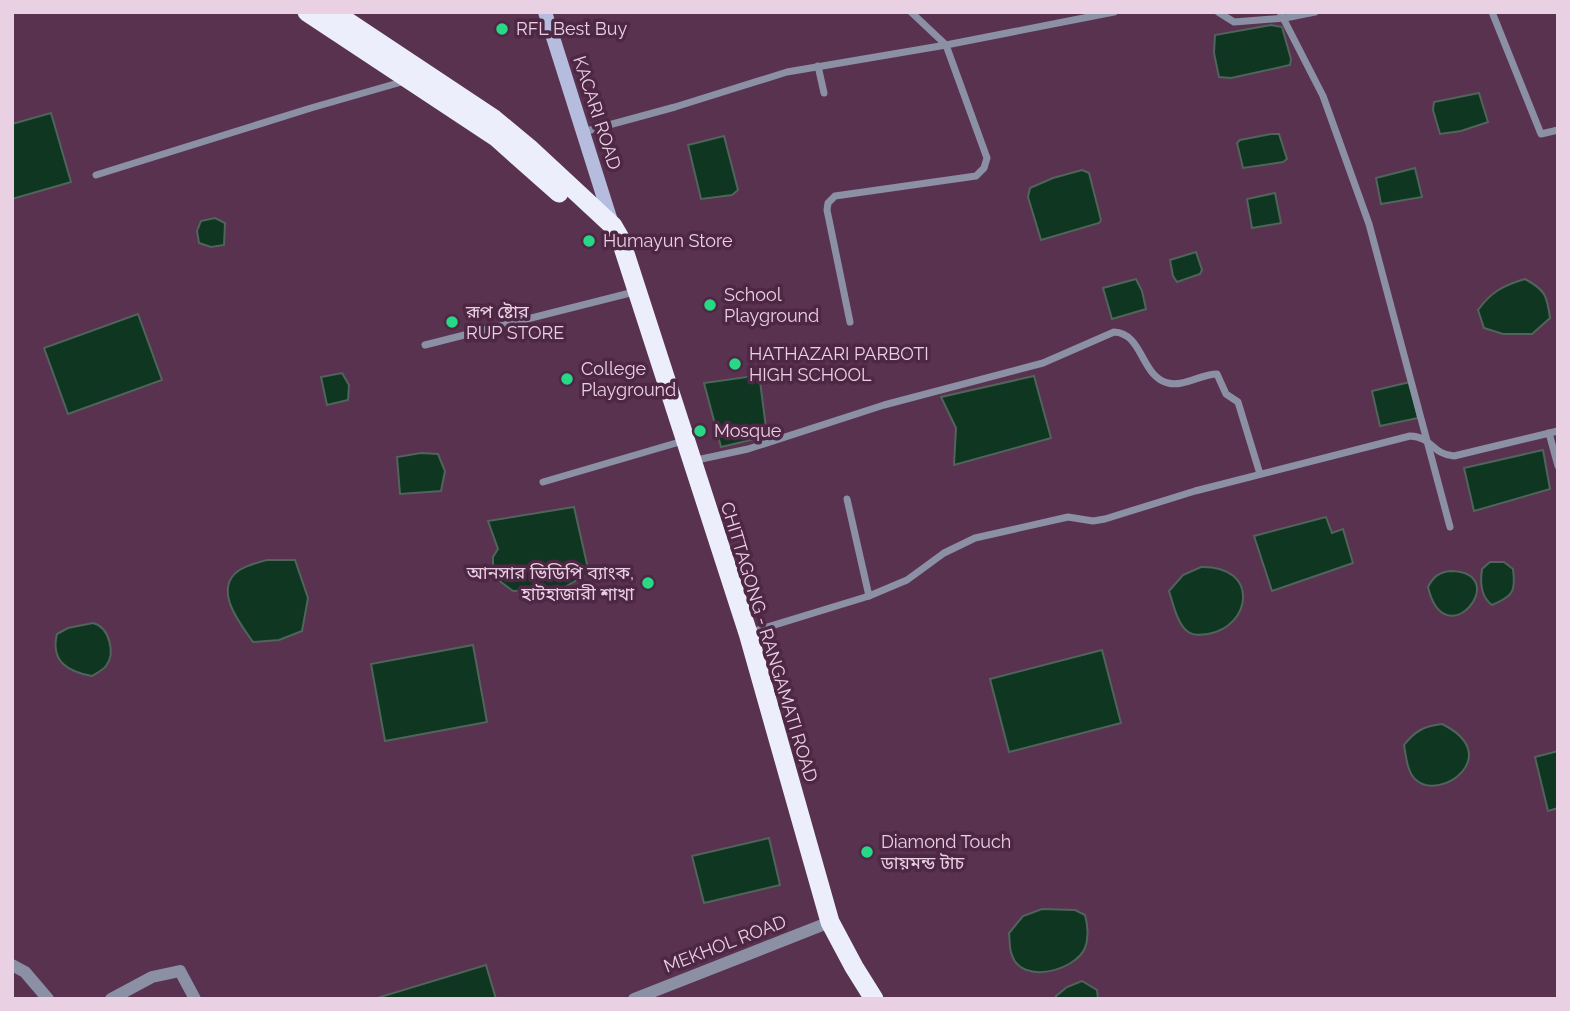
<svg xmlns="http://www.w3.org/2000/svg" width="1570" height="1011" font-family="Raleway,'Noto Sans Bengali',sans-serif">
  <rect width="100%" height="100%" fill="#593250"/>
  <g fill="#0e3621" stroke="#50645b" stroke-width="2">
    <path d="M 1271,25 L 1282,27 L 1291,59 L 1290,65 L 1231,78 L 1219,77 L 1214,53 L 1215,35 Z"/>
    <path d="M 1479,93 L 1488,122 L 1461,131 L 1440,134 L 1433,110 L 1434,102 Z"/>
    <path d="M 51,113 L 71,182 L 12,199 L 12,124 Z"/>
    <path d="M 1271,134 L 1279,134 L 1287,159 L 1283,162 L 1243,168 L 1237,143 L 1240,140 Z"/>
    <path d="M 724,136 L 738,190 L 732,195 L 701,199 L 688,145 Z"/>
    <path d="M 1415,168 L 1422,197 L 1381,204 L 1376,178 Z"/>
    <path d="M 1082,170 L 1089,173 L 1101,220 L 1099,223 L 1041,240 L 1028,197 L 1030,188 L 1053,178 Z"/>
    <path d="M 1275,193 L 1281,223 L 1252,228 L 1247,199 Z"/>
    <path d="M 215,218 L 225,223 L 224,245 L 211,247 L 199,243 L 197,231 L 201,221 Z"/>
    <path d="M 1196,252 L 1202,270 L 1200,274 L 1177,282 L 1173,276 L 1170,260 Z"/>
    <path d="M 1136,279 L 1142,291 L 1146,309 L 1112,319 L 1103,288 Z"/>
    <path d="M 1525,279 C 1545,290 1547,295 1550,318 L 1532,334 L 1503,334 L 1484,328 L 1478,310 C 1491,292 1504,285 1525,279 Z"/>
    <path d="M 138,314 L 162,380 L 68,414 L 44,348 Z"/>
    <path d="M 342,373 L 349,385 L 348,400 L 327,405 L 321,377 Z"/>
    <path d="M 754,376 L 760,381 L 767,436 L 721,447 L 704,383 Z"/>
    <path d="M 1034,376 L 1051,438 L 954,465 L 956,428 L 941,397 Z"/>
    <path d="M 1410,382 L 1418,418 L 1380,426 L 1372,391 Z"/>
    <path d="M 1543,450 L 1550,489 L 1474,511 L 1464,468 Z"/>
    <path d="M 421,453 L 438,454 L 445,471 L 441,491 L 400,494 L 397,457 Z"/>
    <path d="M 574,507 L 589,573 L 563,588 L 513,591 L 493,576 L 493,557 L 498,549 L 488,521 Z"/>
    <path d="M 1326,517 L 1332,533 L 1343,529 L 1353,563 L 1272,591 L 1254,536 Z"/>
    <path d="M 267,560 L 295,560 L 308,598 L 302,631 L 279,640 L 253,642 C 242,626 218,597 232,577 C 239,567 256,563 267,560 Z"/>
    <path d="M 1490,562 L 1504,562 L 1513,569 C 1516,592 1513,596 1492,605 C 1481,597 1480,582 1482,569 Z"/>
    <path d="M 1201,567 C 1261,566 1251,627 1208,634 C 1201,635 1193,636 1187,631 C 1177,623 1173,603 1169,591 L 1183,575 Z"/>
    <path d="M 1451,571 C 1514,573 1445,659 1428,587 C 1433,577 1439,572 1451,571 Z"/>
    <path d="M 93,623 C 109,627 116,653 106,666 C 103,670 97,673 92,676 C 69,672 50,662 57,634 L 68,628 Z"/>
    <path d="M 473,645 L 487,722 L 385,741 L 371,664 Z"/>
    <path d="M 1102,650 L 1121,723 L 1009,752 L 990,679 Z"/>
    <path d="M 1442,724 C 1505,755 1441,802 1416,780 C 1407,772 1406,756 1404,745 C 1415,731 1424,726 1442,724 Z"/>
    <path d="M 1558,751 L 1558,808 L 1548,811 L 1535,757 Z"/>
    <path d="M 769,838 L 780,885 L 704,903 L 692,856 Z"/>
    <path d="M 1042,909 L 1075,910 L 1085,915 C 1088,926 1089,937 1085,948 C 1075,971 1021,985 1012,955 C 1009,949 1010,940 1009,933 L 1023,916 Z"/>
    <path d="M 486,965 L 496,999 L 381,999 L 380,997 Z"/>
    <path d="M 1082,981 L 1097,990 L 1098,999 L 1056,999 L 1056,996 L 1067,987 Z"/>
  </g>
  <g fill="none" stroke-linecap="round" stroke-linejoin="round">
    <g stroke="#8b90a5" stroke-width="7">
      <path d="M 1218,12 L 1234,22 L 1285,18 L 1315,12"/>
      <path d="M 1280,12 L 1323,96 L 1369,224 L 1450,527"/>
      <path d="M 1492,12 L 1541,134 L 1558,130"/>
      <path d="M 818,66 L 824,93"/>
      <path d="M 583,132 L 675,107 L 787,72 L 946,45 L 1114,12"/>
      <path d="M 96,175 L 311,108 L 405,81"/>
      <path d="M 850,322 L 827,210 L 828,203 L 835,196 L 976,176 L 984,168 L 987,158 L 946,45 L 911,12"/>
      <path d="M 425,345 L 634,292"/>
      <path d="M 1549,433 L 1558,466"/>
      <path d="M 692,461 L 748,449 L 884,405 L 1043,363 L 1114,332 C 1143,333 1141,377 1168,383 C 1184,387 1201,374 1217,374 L 1226,394 L 1238,402 L 1260,474"/>
      <path d="M 543,482 L 683,441"/>
      <path d="M 847,499 L 869,596"/>
      <path d="M 748,633 L 869,596 L 907,580 L 944,553 L 975,538 L 1068,517 L 1093,521 L 1105,519 L 1195,491 L 1410,436 C 1433,437 1431,454 1454,456 L 1558,431"/>
    </g>
    <g stroke="#8b90a5" stroke-width="12">
      <path d="M 12,965 L 25,972 L 48,999"/>
      <path d="M 111,999 L 152,977 L 180,971 L 195,999"/>
      <path d="M 634,999 L 830,922"/>
    </g>
    <path stroke="#b5bcde" stroke-width="14" d="M 545,12 L 612,224"/>
    <g stroke="#eceefc" stroke-width="19">
      <path d="M 307,12 L 496,137 L 559,193"/>
      <path d="M 333,12 L 494,119 L 529,148 L 613,226 L 620,238 L 748,633 L 830,922 L 854,967 L 874,999"/>
    </g>
  </g>
  <g fill="#27d885" stroke="#4e2745" stroke-width="2.5">
    <circle cx="502" cy="29" r="7"/>
    <circle cx="589" cy="241" r="7"/>
    <circle cx="710" cy="305" r="7"/>
    <circle cx="452" cy="322" r="7"/>
    <circle cx="735" cy="364" r="7"/>
    <circle cx="567" cy="379" r="7"/>
    <circle cx="700" cy="431" r="7"/>
    <circle cx="648" cy="583" r="7"/>
    <circle cx="867" cy="852" r="7"/>
  </g>
  <g text-anchor="middle" stroke-width="7" stroke-linejoin="round" paint-order="stroke">
    <g font-size="18" fill="#e9d0e2" stroke="#4e2745" text-anchor="start">
      <text x="516" y="35">RFL Best Buy</text>
      <text x="603" y="247">Humayun Store</text>
      <text x="724" y="301">School<tspan x="724" dy="21">Playground</tspan></text>
      <text x="466" y="318">রূপ ষ্টোর<tspan x="466" dy="21">RUP STORE</tspan></text>
      <text x="749" y="360">HATHAZARI PARBOTI<tspan x="749" dy="21">HIGH SCHOOL</tspan></text>
      <text x="581" y="375">College<tspan x="581" dy="21">Playground</tspan></text>
      <text x="714" y="437">Mosque</text>
      <text x="634" y="579" text-anchor="end">আনসার ভিডিপি ব্যাংক,<tspan x="634" dy="21">হাটহাজারী শাখা</tspan></text>
      <text x="881" y="848">Diamond Touch<tspan x="881" dy="21">ডায়মন্ড টাচ</tspan></text>
    </g>
    <g font-size="18" fill="#e9d0e2" stroke="#4e2745">
      <text transform="translate(597 113) rotate(72)" y="6">KACARI ROAD</text>
      <text transform="translate(769 642) rotate(73)" y="6">CHITTAGONG - RANGAMATI ROAD</text>
      <text transform="translate(725 944) rotate(-21)" y="6">MEKHOL ROAD</text>
    </g>
  </g>
  <rect width="1570" height="1011" fill="none" stroke="#e9d0e2" stroke-width="28"/>
</svg>
